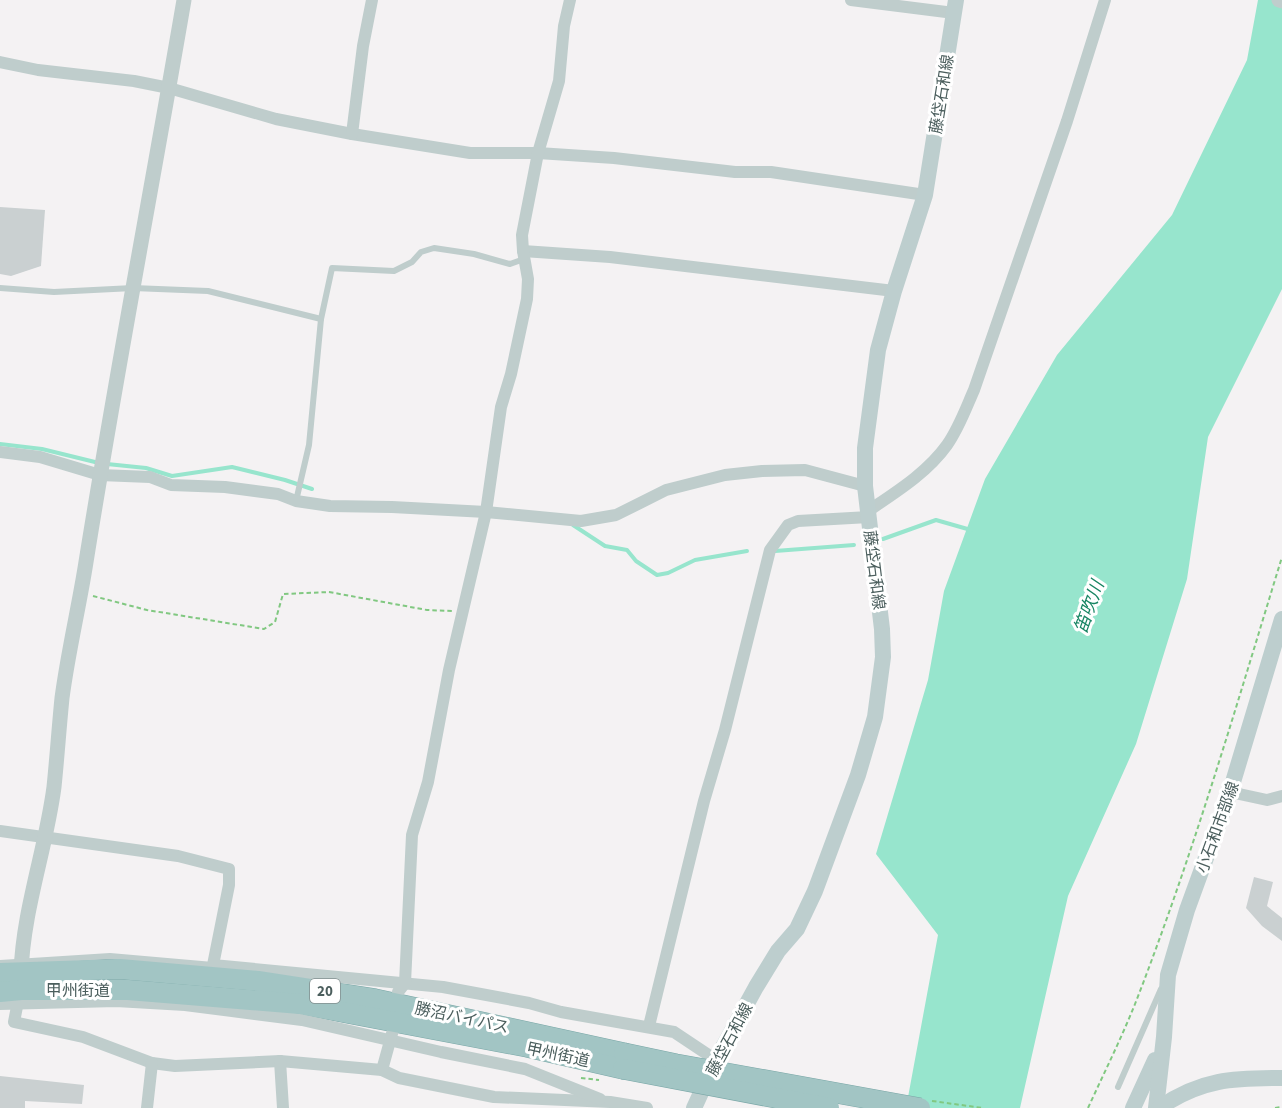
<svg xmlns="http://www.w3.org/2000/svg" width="1282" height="1108" font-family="'Source Sans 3','Noto Sans JP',sans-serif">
  <rect width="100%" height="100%" fill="#f4f2f3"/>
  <path fill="#97e5cd" d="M 1258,0 L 1282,0 L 1282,289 L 1208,437 L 1187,579 L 1136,744 L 1068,896 L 1020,1108 L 906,1108 L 938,935 L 876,854 L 928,680 L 944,591 L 985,479 L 1057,355 L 1172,215 L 1247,60 Z"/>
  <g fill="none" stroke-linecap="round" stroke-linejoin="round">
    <g stroke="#97e5cd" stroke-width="4">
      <path d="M 0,444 L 42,449 L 99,463"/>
      <path d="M 107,464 L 146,468 L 172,476 L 232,467 L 285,480 L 312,489"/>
      <path d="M 573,525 L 605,546 L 627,550 L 636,561 L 657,575 L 668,573 L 695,560 L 747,551"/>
      <path d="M 883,539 L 936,520 L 971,530"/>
      <path d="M 775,551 L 854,545"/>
    </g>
  </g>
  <g fill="#cad0d1">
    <path d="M 0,207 L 45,210 L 41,266 L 11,276 L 0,274 Z"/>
    <path d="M 1254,877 L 1273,882 L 1267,906 L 1282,918 L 1282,941 L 1262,926 L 1246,908 Z"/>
    <path d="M 0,1076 L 84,1085 L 82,1104 L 25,1101 L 25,1108 L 0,1108 Z"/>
  </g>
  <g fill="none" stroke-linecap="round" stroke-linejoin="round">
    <g stroke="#7aa7a7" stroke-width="21">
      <g id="trunk">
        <path d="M 0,973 L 120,969 L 258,981 L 375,999 L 624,1053"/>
        <path d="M 0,992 L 21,990 L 128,990 L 300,1004 L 527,1047 L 623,1069"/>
      </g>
    </g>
    <g stroke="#81c881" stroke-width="2" stroke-dasharray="4.5 3" stroke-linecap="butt">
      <path d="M 93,596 L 147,610 L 264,629 L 275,622 L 283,594 L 329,592 L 427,610 L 452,611"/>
      <path d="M 581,1078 L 599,1080"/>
      <path d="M 1088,1108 C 1104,1073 1121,1039 1135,1004 C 1192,858 1236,707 1282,557"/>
      <path d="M 1275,1108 L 1282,1107"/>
    </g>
    <g stroke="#bfcdcc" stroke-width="6">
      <path d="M 0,288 L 54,292 L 133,288 L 208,291 L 321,319"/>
      <path d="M 296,501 L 309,445 L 321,319 L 332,268 L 394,271 L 412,262 L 421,252 L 434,248 L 474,254 L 510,264 L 524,259"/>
      <path d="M 0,963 L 110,956 L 213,965"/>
      <path d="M 1118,1087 L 1161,989"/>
    </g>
    <g stroke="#bfcdcc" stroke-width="12">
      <path d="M 851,0 L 954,13"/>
      <path d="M 0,62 L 38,70 L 134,81 L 169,88 L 276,119 L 352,134 L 470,153 L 538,153 L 614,158 L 735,172 L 771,172 L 925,195"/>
      <path d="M 352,134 L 363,46 L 372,0"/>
      <path d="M 523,251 L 610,257 L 894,291"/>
      <path d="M 0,452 L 40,457 L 100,475 L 150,477 L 171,485 L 225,487 L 278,494 L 296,501 L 330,506 L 392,507 L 486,512 L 581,521 L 616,515 L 666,490 L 725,475 L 762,471 L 805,470 L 865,486"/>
      <path d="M 868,511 C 896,492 927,473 947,445 C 959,428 966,408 974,390 L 1067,121 L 1105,0"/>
      <path d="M 1230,792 L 1267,800 L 1282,796"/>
      <path d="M 0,831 L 178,856 L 229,869 L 229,885 L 213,965 L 443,987 L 529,1003 L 561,1012 L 674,1032 L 716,1060"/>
      <path d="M 21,986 L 14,1022 L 83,1037 L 152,1063 L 175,1066 L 280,1061 L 382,1070 L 399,1078 L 494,1097 L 610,1102 L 647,1108"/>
      <path d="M 398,992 L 405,983 L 412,835 L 428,782 L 449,670 L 486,512 L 501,407 L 511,374 L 527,299 L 528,279 L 523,251 L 522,235 L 538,153 L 559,81 L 564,26 L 570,0"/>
      <path d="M 0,1004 L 116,1001 L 185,1005 L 302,1020 L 441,1052 L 525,1069 L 600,1099"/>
      <path d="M 649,1026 L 704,801 L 725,730 L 770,550 L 788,525 L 798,521 L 869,517"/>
      <path d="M 280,1061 L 283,1108"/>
      <path d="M 382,1070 L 393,1030"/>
      <path d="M 147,1108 L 152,1063"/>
    </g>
    <g stroke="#bfcdcc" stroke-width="15">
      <path d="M 1279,0 L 1282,1"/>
      <path d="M 21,973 C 23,910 46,849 54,787 C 57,758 59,728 62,698 C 68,652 79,607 86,562 C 116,374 152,187 184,0"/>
    </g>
    <g stroke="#bdcece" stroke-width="16">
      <path d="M 694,1108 L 716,1060 L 756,987 L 778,951 L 797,929 L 815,891 L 858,775 L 875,717 L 883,657 L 882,629 L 865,486 L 865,448 L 878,350 L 894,291 L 925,195 L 956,0"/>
      <path d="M 1133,1108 L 1155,1060"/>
      <path d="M 1156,1108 L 1164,1037 L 1168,975 L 1187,910 L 1230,792 L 1282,619"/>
      <path d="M 1159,1108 C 1201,1079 1233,1078 1282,1078"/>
    </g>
    <use href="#trunk" stroke="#a2c5c4" stroke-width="20"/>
    <g stroke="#7aa7a7" stroke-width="21" stroke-linecap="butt">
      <g id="trunk-bridge">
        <path d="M 624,1053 L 676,1064 L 920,1108"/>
        <path d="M 623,1069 L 829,1108"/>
      </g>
    </g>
    <path stroke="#81c881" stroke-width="2" stroke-dasharray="4.5 3" stroke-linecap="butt" d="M 932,1101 L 983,1108"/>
    <use href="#trunk-bridge" stroke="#a2c5c4" stroke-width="20"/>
  </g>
  <g text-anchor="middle" stroke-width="6" stroke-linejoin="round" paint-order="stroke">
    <rect fill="#fff" stroke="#818e8e" stroke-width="1.5" x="310" y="979" width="30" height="24" rx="4.5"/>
    <g font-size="15" font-weight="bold" fill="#4b5e5d">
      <text x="325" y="996">20</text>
    </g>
    <g font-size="16" fill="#4b5e5d" stroke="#fff">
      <text transform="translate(941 94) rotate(-81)" y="6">藤垈石和線</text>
      <text transform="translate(875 570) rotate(83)" y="6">藤垈石和線</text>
      <text transform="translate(1217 827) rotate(-70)" y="6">小石和市部線</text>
      <text x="78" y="996">甲州街道</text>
      <text transform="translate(462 1017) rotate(12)" y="6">勝沼バイパス</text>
      <text transform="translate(729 1039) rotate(-62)" y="6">藤垈石和線</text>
      <text transform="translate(558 1054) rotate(12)" y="6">甲州街道</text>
    </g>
    <g font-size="18" font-style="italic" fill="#188563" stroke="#fff">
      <text transform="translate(1089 607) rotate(-70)" y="6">笛吹川</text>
    </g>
  </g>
</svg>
